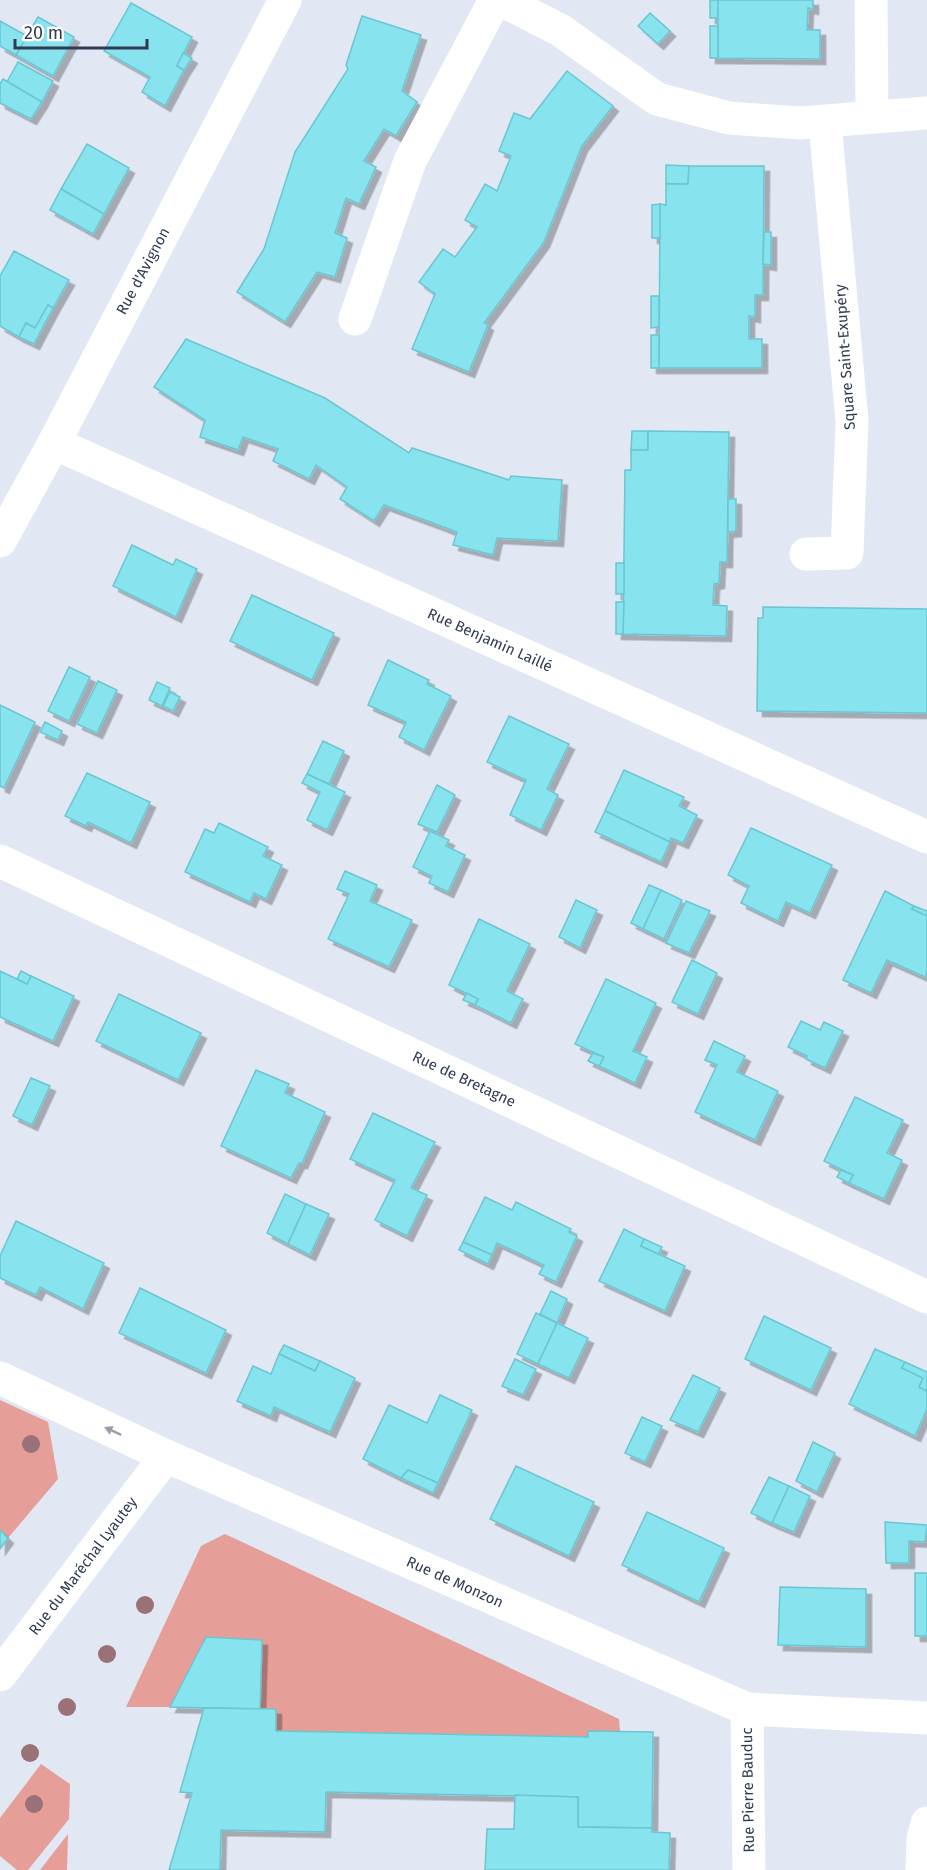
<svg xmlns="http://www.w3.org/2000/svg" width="927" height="1870" font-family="'Fira Sans',sans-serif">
  <defs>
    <filter id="shadow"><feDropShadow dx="5.5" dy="5.5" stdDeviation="0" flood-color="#0004"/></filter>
  </defs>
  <rect width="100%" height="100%" fill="#e1e7f3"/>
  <g fill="#e69e98">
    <path d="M 0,1400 L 48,1422 L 58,1479 L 8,1538 L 0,1530 Z"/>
    <path d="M 225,1534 L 619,1719 L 620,1731 L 589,1731 L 588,1737 L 276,1731 L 276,1709 L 260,1709 L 262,1640 L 206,1637 L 170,1707 L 126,1707 L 201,1546 Z"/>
    <path d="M 41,1764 L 70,1784 L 69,1819 L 28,1870 L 17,1870 L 0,1856 L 0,1818 Z"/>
    <path d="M 68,1834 L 67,1870 L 40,1870 Z"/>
  </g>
  <g fill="#87e3ed" stroke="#6ac6d0" stroke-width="1.5" filter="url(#shadow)">
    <rect x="710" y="0" width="8" height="18"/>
    <path d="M 718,0 L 813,0 L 813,9 L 808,8 L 807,30 L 820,30 L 820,59 L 718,58 Z"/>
    <path d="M 131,3 L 192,37 L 177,66 L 184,70 L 165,106 L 142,92 L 150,77 L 104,51 Z"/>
    <path d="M 650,13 L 670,31 L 658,44 L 638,26 Z"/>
    <path d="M 362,16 L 421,35 L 402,91 L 417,102 L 396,136 L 384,129 L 364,161 L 376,167 L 359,204 L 346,198 L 335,233 L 347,238 L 335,277 L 317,272 L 285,322 L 237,292 L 264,249 L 295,152 L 348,69 L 346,65 Z"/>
    <path d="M 38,17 L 74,37 L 53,76 L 16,55 Z"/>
    <path d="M 0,21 L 27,36 L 16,55 L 0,46 Z"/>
    <rect x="710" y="26" width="8" height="32"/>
    <path d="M 183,53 L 192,58 L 184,70 L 177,66 Z"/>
    <path d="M 18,62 L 53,81 L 42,102 L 7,82 Z"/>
    <path d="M 567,71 L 613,106 L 582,146 L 544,242 L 484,323 L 488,325 L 469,372 L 412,349 L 435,294 L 419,282 L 443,249 L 455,257 L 477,227 L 465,220 L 485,184 L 497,191 L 511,156 L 499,151 L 514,113 L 530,119 Z"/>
    <path d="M 3,79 L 42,102 L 31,119 L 0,103 L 0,84 Z"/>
    <path d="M 87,144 L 129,168 L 104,214 L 61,189 Z"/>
    <path d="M 666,165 L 689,166 L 688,184 L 666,184 Z"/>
    <path d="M 689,166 L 764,166 L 763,295 L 755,295 L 755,317 L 749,316 L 749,339 L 762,339 L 762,368 L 659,368 L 660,204 L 666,205 L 666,184 L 688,184 Z"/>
    <path d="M 61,189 L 104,214 L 93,234 L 50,210 Z"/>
    <path d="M 660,204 L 660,238 L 652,238 L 652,205 Z"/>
    <path d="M 764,232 L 771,232 L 771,265 L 763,264 Z"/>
    <path d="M 14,251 L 69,280 L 53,308 L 48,305 L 35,328 L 26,323 L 19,337 L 0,326 L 0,276 Z"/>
    <path d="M 651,296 L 659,296 L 659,327 L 651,328 Z"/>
    <path d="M 48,305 L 53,308 L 34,344 L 19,337 L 26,323 L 35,328 Z"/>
    <rect x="651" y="335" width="8" height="33"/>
    <path d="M 186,339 L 325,398 L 409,453 L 412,448 L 509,480 L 511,476 L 562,480 L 558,541 L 497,538 L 493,555 L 453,545 L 457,532 L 384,505 L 374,521 L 340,499 L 347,487 L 316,465 L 309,479 L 273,461 L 278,449 L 243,437 L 238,450 L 200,437 L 205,420 L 154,387 Z"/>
    <path d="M 632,431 L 648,431 L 648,450 L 631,450 Z"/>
    <path d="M 648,431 L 729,432 L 727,562 L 720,562 L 719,583 L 714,584 L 713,605 L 727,606 L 726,636 L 623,634 L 625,470 L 631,470 L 631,450 L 648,450 Z"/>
    <path d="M 728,499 L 736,499 L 736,531 L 728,532 Z"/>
    <path d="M 132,545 L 173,565 L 176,559 L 197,569 L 176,617 L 113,586 Z"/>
    <rect x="616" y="563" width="8" height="31"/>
    <path d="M 252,595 L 334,633 L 312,680 L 230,641 Z"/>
    <path d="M 616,602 L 624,602 L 623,634 L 616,634 Z"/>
    <path d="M 763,607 L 927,609 L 927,713 L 757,711 L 758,618 L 763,618 Z"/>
    <path d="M 388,660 L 429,680 L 427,684 L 451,696 L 424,750 L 399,737 L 406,722 L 368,705 Z"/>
    <path d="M 69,667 L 90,677 L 69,721 L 48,711 Z"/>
    <path d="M 98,681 L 117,690 L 97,733 L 77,724 Z"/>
    <path d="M 157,682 L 170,688 L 162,706 L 149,700 Z"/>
    <path d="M 170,692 L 180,697 L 173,711 L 163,706 Z"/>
    <path d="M 0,705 L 35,722 L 4,788 L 0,786 Z"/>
    <path d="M 509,716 L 569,744 L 547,789 L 558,795 L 541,830 L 510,815 L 526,780 L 487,762 Z"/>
    <path d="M 45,722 L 62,731 L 58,740 L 40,732 Z"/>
    <path d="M 323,741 L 344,751 L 329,784 L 307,774 Z"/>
    <path d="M 624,770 L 684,797 L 679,806 L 697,815 L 683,843 L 671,838 L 670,842 L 605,811 Z"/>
    <path d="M 87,773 L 150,802 L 131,843 L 88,822 L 86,826 L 65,816 Z"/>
    <path d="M 307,774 L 345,792 L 327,830 L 307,820 L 320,792 L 302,783 Z"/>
    <path d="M 437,785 L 455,795 L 437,832 L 418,824 Z"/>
    <path d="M 605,811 L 670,842 L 661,862 L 595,832 Z"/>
    <path d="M 219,823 L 268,847 L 263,856 L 282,865 L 266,899 L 254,893 L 250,902 L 185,872 L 205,829 L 214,833 Z"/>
    <path d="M 751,828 L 832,865 L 810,913 L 786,902 L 778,921 L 741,903 L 749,886 L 728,875 Z"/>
    <path d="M 430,831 L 449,840 L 446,846 L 465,855 L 448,892 L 429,883 L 432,876 L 413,867 Z"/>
    <path d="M 345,871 L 377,885 L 370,901 L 412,920 L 389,967 L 328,939 L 349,894 L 337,889 Z"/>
    <path d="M 649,885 L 661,890 L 643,929 L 631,923 Z"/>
    <path d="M 661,890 L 682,900 L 664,939 L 643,929 Z"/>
    <path d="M 885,891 L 914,906 L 912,909 L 927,916 L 927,972 L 925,977 L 887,960 L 871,993 L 843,980 Z"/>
    <path d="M 576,900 L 597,910 L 580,948 L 559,937 Z"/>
    <path d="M 686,901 L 710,911 L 689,953 L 666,943 Z"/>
    <path d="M 914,906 L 927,911 L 927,916 L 912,909 Z"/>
    <path d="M 479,919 L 530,944 L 507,991 L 523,999 L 511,1023 L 475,1005 L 478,999 L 449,985 Z"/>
    <path d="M 692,960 L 717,973 L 698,1014 L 672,1002 Z"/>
    <path d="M 0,971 L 27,984 L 31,976 L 74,996 L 53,1041 L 0,1017 Z"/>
    <path d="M 21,971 L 31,976 L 27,984 L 17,979 Z"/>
    <path d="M 606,979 L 656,1003 L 633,1051 L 647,1057 L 635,1083 L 599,1066 L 604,1057 L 575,1044 Z"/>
    <path d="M 467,993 L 478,999 L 475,1005 L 463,1000 Z"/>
    <path d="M 119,994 L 201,1033 L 178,1080 L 96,1041 Z"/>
    <path d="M 801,1021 L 820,1030 L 824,1022 L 843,1031 L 825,1068 L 806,1059 L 807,1056 L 788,1047 Z"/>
    <path d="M 714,1041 L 745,1056 L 737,1072 L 778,1091 L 755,1140 L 695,1112 L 717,1065 L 705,1060 Z"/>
    <path d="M 593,1053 L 604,1057 L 599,1066 L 588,1061 Z"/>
    <path d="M 256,1070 L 289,1084 L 285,1093 L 325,1112 L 302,1163 L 299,1163 L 291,1178 L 221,1146 Z"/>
    <path d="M 31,1078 L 50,1086 L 32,1125 L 13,1116 Z"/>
    <path d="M 855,1097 L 903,1120 L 887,1153 L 902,1160 L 884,1199 L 849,1183 L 853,1175 L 824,1161 Z"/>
    <path d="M 373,1113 L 435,1142 L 411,1188 L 427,1195 L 407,1236 L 375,1220 L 395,1180 L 350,1159 Z"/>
    <path d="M 841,1170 L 853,1175 L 849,1183 L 837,1177 Z"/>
    <path d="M 285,1194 L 306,1204 L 288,1244 L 267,1233 Z"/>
    <path d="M 485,1197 L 512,1210 L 516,1202 L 571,1229 L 569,1232 L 577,1236 L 556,1282 L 539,1274 L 544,1265 L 497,1243 L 492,1255 L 463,1242 Z"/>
    <path d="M 306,1204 L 329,1214 L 310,1255 L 288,1244 Z"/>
    <path d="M 16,1221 L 104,1263 L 83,1309 L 40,1287 L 36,1295 L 0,1278 L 0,1256 Z"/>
    <path d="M 624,1229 L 644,1239 L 641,1246 L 685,1266 L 665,1311 L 599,1281 Z"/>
    <path d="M 644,1239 L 662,1247 L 658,1254 L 641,1246 Z"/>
    <path d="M 463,1242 L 492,1255 L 488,1264 L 459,1250 Z"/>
    <path d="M 140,1288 L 226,1330 L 206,1373 L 119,1333 Z"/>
    <path d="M 551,1291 L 567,1299 L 557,1323 L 540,1314 Z"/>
    <path d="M 536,1313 L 557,1323 L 538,1364 L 517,1354 Z"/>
    <path d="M 764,1316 L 831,1348 L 811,1390 L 745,1359 Z"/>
    <path d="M 557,1323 L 588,1338 L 569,1378 L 538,1364 Z"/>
    <path d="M 284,1345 L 320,1361 L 315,1371 L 279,1354 Z"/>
    <path d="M 875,1349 L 905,1362 L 902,1368 L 923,1378 L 919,1387 L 927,1391 L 927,1409 L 915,1436 L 849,1404 Z"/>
    <path d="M 279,1354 L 315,1371 L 320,1361 L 355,1378 L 330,1432 L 274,1407 L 271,1416 L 237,1401 L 253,1366 L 271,1374 Z"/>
    <path d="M 515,1359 L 536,1369 L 523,1395 L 502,1386 Z"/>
    <path d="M 905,1362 L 927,1372 L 927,1391 L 919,1387 L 923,1378 L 902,1368 Z"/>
    <path d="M 693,1375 L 720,1388 L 698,1432 L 670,1420 Z"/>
    <path d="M 440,1395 L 472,1410 L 438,1483 L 408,1470 L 401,1478 L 363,1459 L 389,1405 L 427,1423 Z"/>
    <path d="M 642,1417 L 662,1426 L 645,1462 L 625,1453 Z"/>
    <path d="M 813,1442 L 835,1453 L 817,1492 L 796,1481 Z"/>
    <path d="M 516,1466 L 594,1502 L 569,1556 L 490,1519 Z"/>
    <path d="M 408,1470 L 438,1483 L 433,1493 L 401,1478 Z"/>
    <path d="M 769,1477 L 789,1486 L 772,1523 L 751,1513 Z"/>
    <path d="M 789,1486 L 810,1496 L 794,1532 L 772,1523 Z"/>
    <path d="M 647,1512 L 724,1548 L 699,1602 L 622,1565 Z"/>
    <path d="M 885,1522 L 927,1525 L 925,1542 L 909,1541 L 909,1563 L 886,1563 Z"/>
    <path d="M 0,1530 L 8,1538 L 0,1549 Z"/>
    <rect x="915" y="1573" width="12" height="63"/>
    <path d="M 780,1587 L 866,1589 L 866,1647 L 778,1645 Z"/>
    <path d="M 206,1637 L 262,1640 L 260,1709 L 170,1707 Z"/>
    <path d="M 204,1708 L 276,1709 L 276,1731 L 588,1737 L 588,1731 L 653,1732 L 652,1828 L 578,1827 L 578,1797 L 326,1792 L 325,1832 L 221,1830 L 220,1870 L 169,1870 L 192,1793 L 180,1792 Z"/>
    <path d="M 515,1795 L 578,1797 L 578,1827 L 652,1828 L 652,1832 L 670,1833 L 669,1870 L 485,1870 L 487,1829 L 514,1829 Z"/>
  </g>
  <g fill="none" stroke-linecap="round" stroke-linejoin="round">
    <g stroke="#fff" stroke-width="33">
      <path d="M 501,0 L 560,30 L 657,99 L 729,118 L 800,123 L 927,113"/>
      <path d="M 871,0 L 872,117"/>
      <path d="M 355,319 L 410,161 L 495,0"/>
      <path d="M 54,443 L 927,837"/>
      <path d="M 0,541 L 54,443 L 285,0"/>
      <path d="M 806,554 L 847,553 L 852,421 L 825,122"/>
      <path d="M 0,861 L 927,1297"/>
      <path d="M 0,1378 L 166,1456 L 747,1709 L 927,1718"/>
      <path d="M 0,1675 L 166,1456"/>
      <path d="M 747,1709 L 749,1870"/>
      <path d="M 922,1870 L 923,1839 L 927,1823"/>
    </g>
  </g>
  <g fill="#9a7177">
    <circle cx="31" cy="1444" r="9"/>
    <circle cx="145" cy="1605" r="9"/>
    <circle cx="107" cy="1654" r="9"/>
    <circle cx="67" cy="1707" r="9"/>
    <circle cx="30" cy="1753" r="9"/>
    <circle cx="34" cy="1804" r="9"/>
  </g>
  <defs><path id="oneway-solid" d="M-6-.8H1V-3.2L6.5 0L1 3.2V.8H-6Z" transform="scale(1.5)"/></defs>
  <use fill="#989da9" href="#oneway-solid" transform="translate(113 1431) rotate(-155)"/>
  <g text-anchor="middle" stroke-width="4.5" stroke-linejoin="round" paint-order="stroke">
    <g font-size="15" fill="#303b53" stroke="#fff">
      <text transform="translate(143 271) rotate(-62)" y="5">Rue d'Avignon</text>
      <text transform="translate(845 357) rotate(-94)" y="5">Square Saint-Exupéry</text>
      <text transform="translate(490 640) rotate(24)" y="5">Rue Benjamin Laillé</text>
      <text transform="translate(464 1079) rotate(25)" y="5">Rue de Bretagne</text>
      <text transform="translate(83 1566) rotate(-53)" y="5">Rue du Maréchal Lyautey</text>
      <text transform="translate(455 1582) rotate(24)" y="5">Rue de Monzon</text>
      <text transform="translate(748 1790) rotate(-91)" y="5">Rue Pierre Bauduc</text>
    </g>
  </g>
  <path d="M15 39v9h132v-9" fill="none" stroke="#303b53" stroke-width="3"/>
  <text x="24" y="39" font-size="18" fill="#303b53" stroke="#ffffff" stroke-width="4.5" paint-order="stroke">20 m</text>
</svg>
